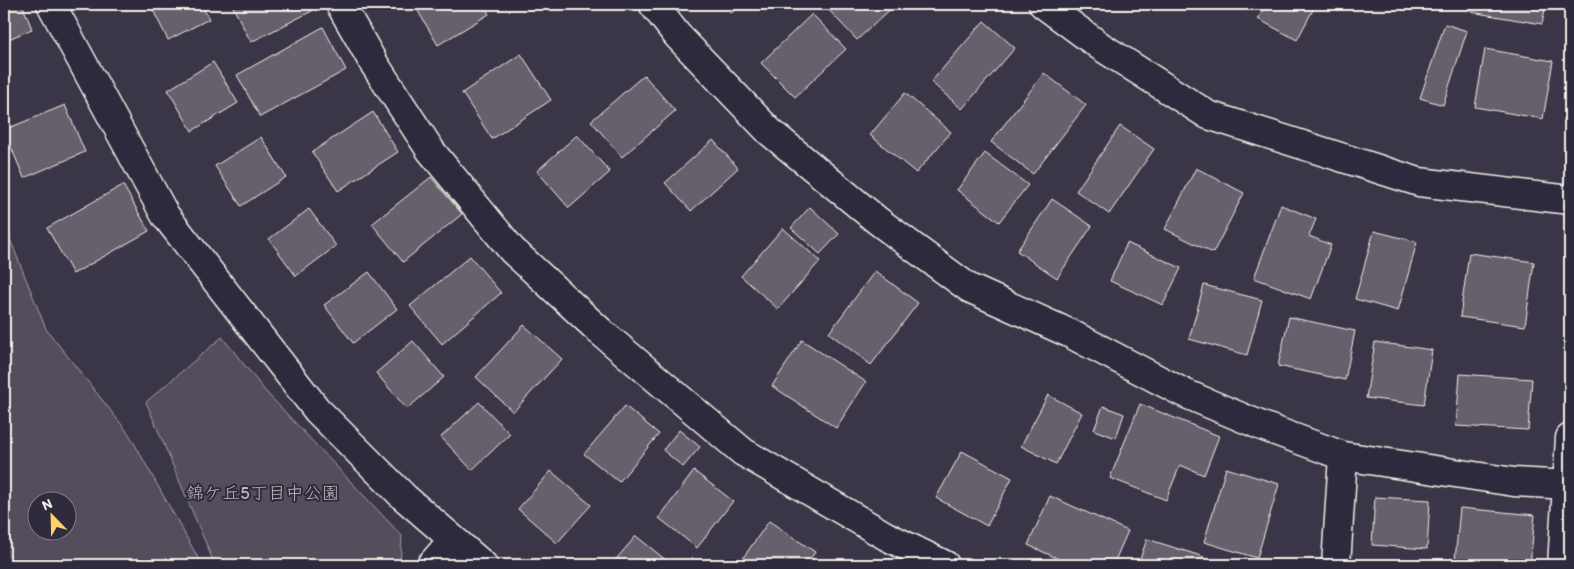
<svg xmlns="http://www.w3.org/2000/svg" width="1574" height="569" font-family="Itim,'Klee One',sans-serif">
  <rect width="100%" height="100%" fill="#3b3647"/>
  <filter id="ink" filterUnits="userSpaceOnUse"><feTurbulence type="fractalNoise" baseFrequency=".02" numOctaves="2"/><feDisplacementMap in="SourceGraphic" scale="10" xChannelSelector="R" yChannelSelector="G"/><feConvolveMatrix kernelMatrix="1 2 1 2 8 2 1 2 1" color-interpolation-filters="sRGB"/></filter>
  <g filter="url(#ink)">
    <g fill="#534e5c" stroke="#a4a0a2" fill-rule="evenodd">
      <path d="M 4,224 L 46,329 L 129,434 L 202,565 L 4,565 ZM 38,502 L 68,502 L 68,532 L 38,532 Z"/>
      <path d="M 222,337 L 266,392 L 402,536 L 400,565 L 215,565 L 146,402 Z"/>
    </g>
    <g fill="#65616c" stroke="#f4f1e8">
      <path d="M 4,4 L 22,4 L 32,29 L 4,41 Z"/>
      <path d="M 150,4 L 201,4 L 209,19 L 168,40 Z"/>
      <path d="M 240,4 L 308,4 L 312,11 L 251,42 L 233,7 Z"/>
      <path d="M 419,4 L 483,4 L 489,14 L 438,45 L 415,6 Z"/>
      <path d="M 725,4 L 744,4 L 731,13 Z"/>
      <path d="M 829,4 L 896,4 L 857,40 L 826,7 Z"/>
      <path d="M 1266,4 L 1316,4 L 1297,40 L 1258,19 Z"/>
      <path d="M 1472,4 L 1546,4 L 1542,24 L 1471,12 Z"/>
      <path d="M 812,14 L 846,49 L 795,97 L 761,63 Z"/>
      <path d="M 984,21 L 1015,48 L 962,109 L 931,82 Z"/>
      <path d="M 1445,24 L 1467,31 L 1443,105 L 1420,98 Z"/>
      <path d="M 323,27 L 346,70 L 260,117 L 237,75 Z"/>
      <path d="M 1485,49 L 1553,61 L 1543,119 L 1475,107 Z"/>
      <path d="M 521,54 L 551,100 L 492,139 L 462,93 Z"/>
      <path d="M 213,62 L 238,103 L 192,131 L 168,90 Z"/>
      <path d="M 1044,73 L 1086,105 L 1033,174 L 991,142 Z"/>
      <path d="M 644,75 L 675,111 L 622,157 L 591,121 Z"/>
      <path d="M 905,93 L 951,132 L 916,173 L 870,135 Z"/>
      <path d="M 65,105 L 85,152 L 24,178 L 4,130 Z"/>
      <path d="M 373,112 L 398,152 L 338,191 L 312,152 Z"/>
      <path d="M 1120,126 L 1154,149 L 1109,214 L 1076,191 Z"/>
      <path d="M 577,135 L 610,172 L 569,208 L 537,171 Z"/>
      <path d="M 261,137 L 286,177 L 241,206 L 215,166 Z"/>
      <path d="M 713,140 L 738,168 L 691,211 L 665,183 Z"/>
      <path d="M 985,153 L 1028,185 L 999,222 L 957,190 Z"/>
      <path d="M 1196,168 L 1244,193 L 1213,253 L 1165,229 Z"/>
      <path d="M 431,177 L 462,214 L 403,262 L 372,224 Z"/>
      <path d="M 123,185 L 149,231 L 73,274 L 47,228 Z"/>
      <path d="M 1052,199 L 1092,226 L 1057,278 L 1017,251 Z"/>
      <path d="M 1281,205 L 1316,219 L 1309,236 L 1331,245 L 1311,299 L 1254,278 Z"/>
      <path d="M 810,207 L 839,234 L 820,254 L 791,228 Z"/>
      <path d="M 309,209 L 336,246 L 296,276 L 269,239 Z"/>
      <path d="M 783,228 L 820,261 L 778,309 L 741,276 Z"/>
      <path d="M 1374,231 L 1417,242 L 1398,311 L 1355,299 Z"/>
      <path d="M 1127,243 L 1181,268 L 1163,305 L 1110,281 Z"/>
      <path d="M 1469,253 L 1534,262 L 1525,326 L 1460,317 Z"/>
      <path d="M 470,256 L 501,293 L 442,344 L 410,306 Z"/>
      <path d="M 875,271 L 918,303 L 871,365 L 829,333 Z"/>
      <path d="M 369,272 L 397,309 L 353,343 L 324,305 Z"/>
      <path d="M 1204,285 L 1262,300 L 1247,355 L 1189,339 Z"/>
      <path d="M 1289,317 L 1355,331 L 1345,380 L 1278,366 Z"/>
      <path d="M 524,325 L 562,359 L 513,412 L 476,377 Z"/>
      <path d="M 802,340 L 866,382 L 836,428 L 772,386 Z"/>
      <path d="M 413,341 L 444,377 L 407,409 L 376,373 Z"/>
      <path d="M 1375,342 L 1432,350 L 1424,405 L 1366,398 Z"/>
      <path d="M 1460,374 L 1532,379 L 1528,430 L 1456,426 Z"/>
      <path d="M 1048,395 L 1082,413 L 1056,464 L 1021,446 Z"/>
      <path d="M 479,402 L 510,434 L 472,470 L 441,437 Z"/>
      <path d="M 1140,404 L 1219,436 L 1204,475 L 1180,465 L 1166,500 L 1110,478 Z"/>
      <path d="M 625,406 L 659,434 L 619,482 L 584,454 Z"/>
      <path d="M 1103,406 L 1124,414 L 1116,438 L 1094,430 Z"/>
      <path d="M 679,430 L 700,447 L 683,467 L 663,450 Z"/>
      <path d="M 962,451 L 1012,478 L 987,526 L 936,498 Z"/>
      <path d="M 1226,468 L 1279,484 L 1257,558 L 1204,542 Z"/>
      <path d="M 551,471 L 591,505 L 557,543 L 518,509 Z"/>
      <path d="M 694,471 L 733,501 L 697,548 L 659,518 Z"/>
      <path d="M 1050,496 L 1128,531 L 1113,565 L 1072,565 L 1028,545 Z"/>
      <path d="M 1375,497 L 1430,500 L 1427,549 L 1372,545 Z"/>
      <path d="M 1460,508 L 1535,515 L 1530,565 L 1509,565 L 1455,560 Z"/>
      <path d="M 769,521 L 815,552 L 806,565 L 738,565 Z"/>
      <path d="M 636,536 L 672,565 L 611,565 Z"/>
      <path d="M 1147,539 L 1204,557 L 1201,565 L 1138,565 Z"/>
    </g>
    <g fill="none" stroke-linecap="round" stroke-linejoin="round">
      <g stroke="#f4f1e8" stroke-width="31">
        <g id="street">
          <path d="M 51,4 L 165,215 L 317,410 L 404,497 L 483,565"/>
          <path d="M 340,4 L 373,62 L 431,151 L 512,250 L 601,332 L 743,452 L 886,536 L 945,565"/>
          <path d="M 653,4 L 677,35 L 770,132 L 878,221 L 969,288 L 1069,333 L 1184,393 L 1262,426 L 1343,456 L 1514,482 L 1570,485"/>
          <path d="M 431,565 L 453,540"/>
          <path d="M 1336,565 L 1343,456"/>
          <path d="M 1562,565 L 1570,438"/>
        </g>
      </g>
      <g stroke="#f4f1e8" stroke-width="31">
        <path id="secondary" d="M 1043,4 L 1100,46 L 1208,115 L 1419,182 L 1570,200"/>
      </g>
      <use href="#street" stroke="#2f2a3d" stroke-width="28"/>
      <use href="#secondary" stroke="#2f2a3d" stroke-width="28"/>
    </g>
  </g>
  <g text-anchor="middle" stroke-width="4" stroke-linejoin="round" paint-order="stroke">
    <g font-size="18" fill="#bcb8b7" stroke="#2f2a3d">
      <text x="263" y="499">錦ケ丘5丁目中公園</text>
    </g>
  </g>
  <rect width="1574" height="569" fill="none" stroke="#2f2a3d" stroke-width="20"/>
  <rect x="10" y="10" width="1554" height="549" fill="none" stroke="#f4f1e8" stroke-width="2" filter="url(#ink)"/>
  <g transform="translate(52 516) rotate(337)"><circle r="24" fill="#2f2a3d" stroke="#7e7a81"/>
  <path d="M0-4L9 19L0 12L-9 19Z" fill="#ffd166"/>
  <text y="-8" font-size="14" font-weight="bold" text-anchor="middle" fill="#f4f1e8">N</text>
  </g>
</svg>
